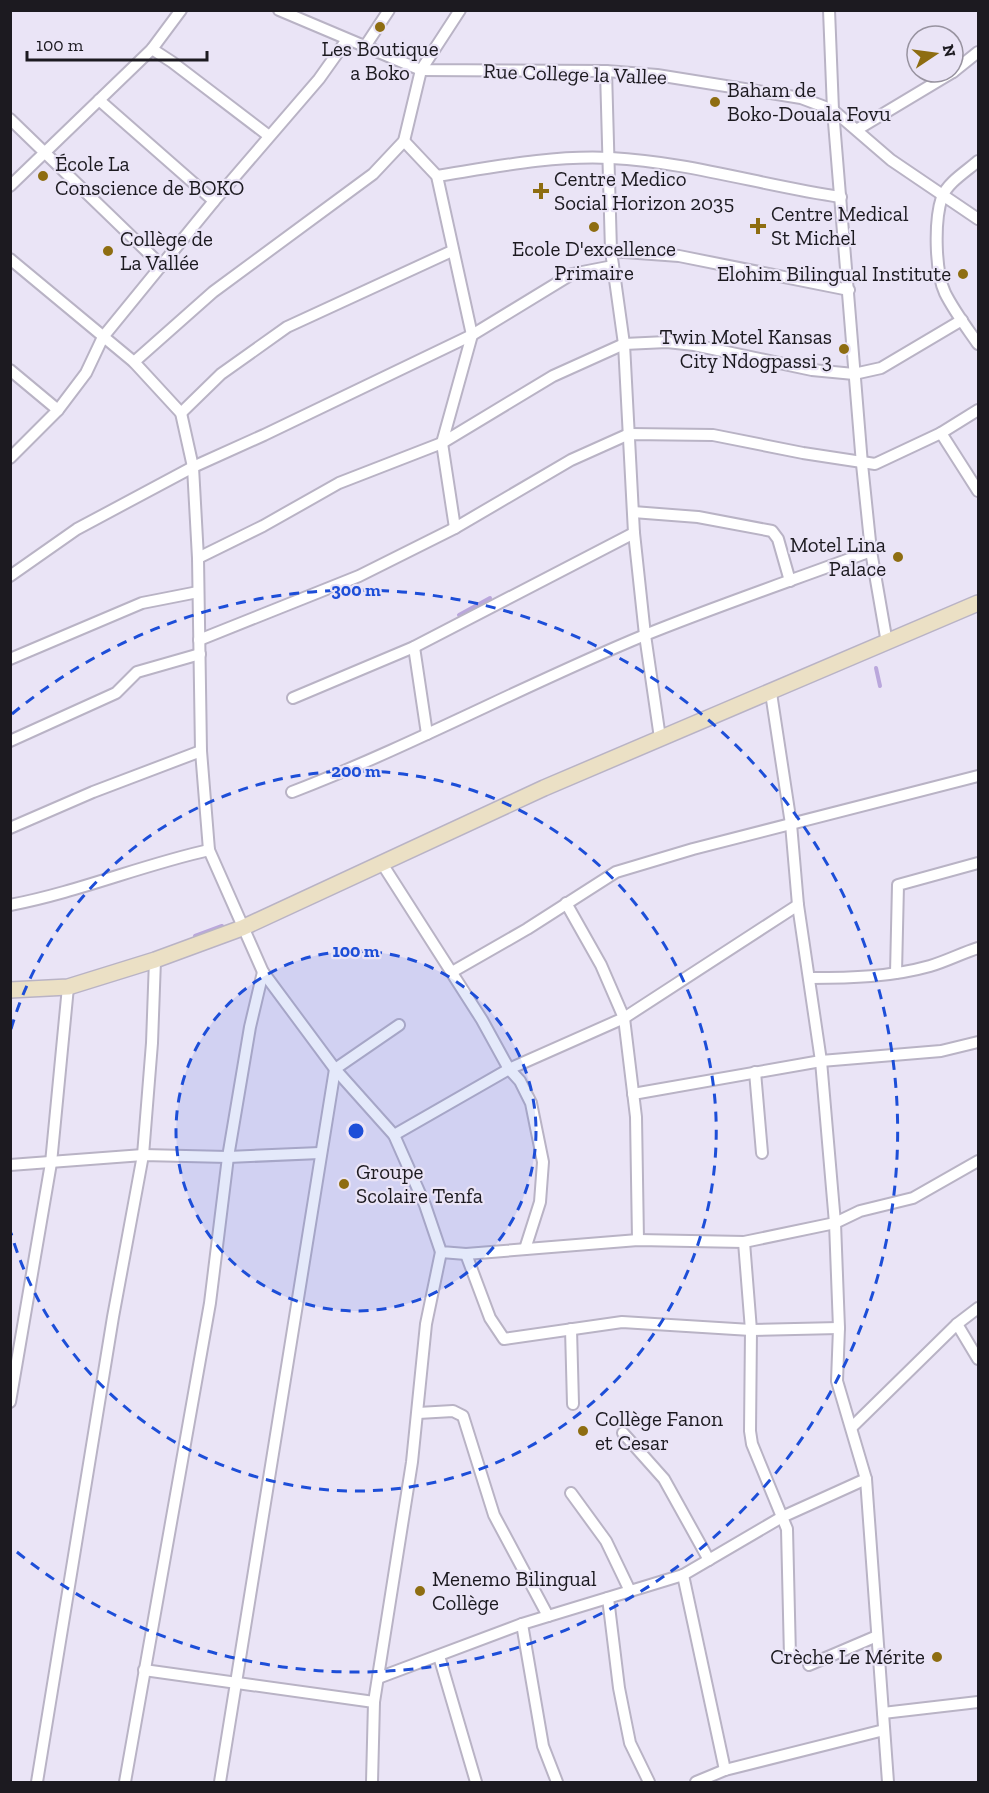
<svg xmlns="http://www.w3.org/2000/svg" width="989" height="1793" font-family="'Zilla Slab',serif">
  <rect width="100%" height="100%" fill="#eae4f6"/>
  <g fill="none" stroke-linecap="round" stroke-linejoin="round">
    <g stroke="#baa7dc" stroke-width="4">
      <path d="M 459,615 L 490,598"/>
      <path d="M 876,668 L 880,686"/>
      <path d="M 195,936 L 222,926"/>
    </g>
    <g stroke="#b9b3c5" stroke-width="14">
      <g id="street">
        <path d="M 279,10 L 421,70 L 606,71 L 657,75 L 801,98 L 833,110 L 891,160 L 978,219"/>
        <path d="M 829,10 L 833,110 L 862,464 L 871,551 L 887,643"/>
        <path d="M 364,48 L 389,10"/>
        <path d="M 152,49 L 172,62 L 269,136"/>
        <path d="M 606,71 L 611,251 L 624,344 L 634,533 L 645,635 L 660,738"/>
        <path d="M 953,72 L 978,52"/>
        <path d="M 99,100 L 214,201"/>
        <path d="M 10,119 L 162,266"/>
        <path d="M 858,129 L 953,72"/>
        <path d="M 404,141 L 437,176 L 472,335 L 442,443 L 455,528"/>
        <path d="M 978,161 C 967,171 948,182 942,197 C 934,221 935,271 945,293 C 954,311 967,328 978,344"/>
        <path d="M 437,176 C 494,167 553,155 611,158 C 689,162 764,186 841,197"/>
        <path d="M 10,186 L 152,49 L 181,10"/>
        <path d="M 611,251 L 679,256 L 849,290"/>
        <path d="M 10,259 L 134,362 L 181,413 L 193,467 L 198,558 L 201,751 L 209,850 L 263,972 L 335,1069 L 394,1135 L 425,1205 L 441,1252 L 466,1254 L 638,1240 L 744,1242 L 835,1223 L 860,1211 L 913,1198 L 978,1161"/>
        <path d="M 134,362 L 213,292 L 373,174 L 404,141 L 421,70 L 460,10"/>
        <path d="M 10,370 L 58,410"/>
        <path d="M 181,413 L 221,374 L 287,327 L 452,251"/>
        <path d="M 941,433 L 978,491"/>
        <path d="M 10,458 L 58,410 L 86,373 L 103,337 L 214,201 L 319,79 L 346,41"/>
        <path d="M 633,512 L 698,517 L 772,531 L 778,539 L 790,581"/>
        <path d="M 198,558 L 263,526 L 339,483 L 442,443 L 553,376 L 624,344 L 667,342 L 694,345 L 812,370 L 854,374 L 881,368 L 962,320"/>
        <path d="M 10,576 L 77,529 L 193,467 L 264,435 L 472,335 L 572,274 L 613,266"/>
        <path d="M 199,640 L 359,576 L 455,528 L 571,460 L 629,434 L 713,435 L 803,453 L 875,464 L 941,433 L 978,410"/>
        <path d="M 414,647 L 427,734"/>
        <path d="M 10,659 L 142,603 L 198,592"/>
        <path d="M 771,693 L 791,824 L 798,905 L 821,1061 L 835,1223 L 839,1328 L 837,1381 L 866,1479 L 888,1782"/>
        <path d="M 293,698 L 414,647 L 634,533"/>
        <path d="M 10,741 L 116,693 L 137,672 L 200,654"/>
        <path d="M 292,792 C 412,746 526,684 645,635 C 719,605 796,579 871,551"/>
        <path d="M 10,828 L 93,792 L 201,751"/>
        <path d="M 381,862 L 482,1020 L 509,1069 L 520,1081 L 531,1103 L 543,1162 L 540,1202 L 525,1249"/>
        <path d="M 566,903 L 601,965 L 624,1018 L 636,1117 L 638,1240"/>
        <path d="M 10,905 C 78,892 142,865 209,850"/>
        <path d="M 452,972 L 527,929 L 616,872 L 693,849 L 978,776"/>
        <path d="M 896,973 L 898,885 L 978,863"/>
        <path d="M 810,978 C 851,978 891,977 930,966 C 947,961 962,953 978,948"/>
        <path d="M 755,1072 L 762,1153"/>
        <path d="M 633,1094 L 821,1061 L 941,1051 L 978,1042"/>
        <path d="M 394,1135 L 509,1069 L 624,1018 L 798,905"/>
        <path d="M 10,1165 L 143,1155 L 228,1157 L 320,1153"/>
        <path d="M 744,1242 L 751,1330 L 750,1431 L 752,1444 L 787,1529 L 790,1657"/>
        <path d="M 466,1254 L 490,1318 L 504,1339 L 622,1322 L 751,1330 L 839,1328"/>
        <path d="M 957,1324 L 978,1359"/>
        <path d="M 571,1329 L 573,1404"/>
        <path d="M 10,1402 L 51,1163 L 68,987"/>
        <path d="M 418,1413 L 453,1411 L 463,1416 L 494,1515 L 548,1616"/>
        <path d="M 852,1427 L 957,1324 L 978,1308"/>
        <path d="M 623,1433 L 664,1479 L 709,1560"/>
        <path d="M 571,1493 L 606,1541 L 630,1591"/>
        <path d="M 683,1575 L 725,1770"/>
        <path d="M 608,1598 L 619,1688 L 630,1743 L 649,1782"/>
        <path d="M 522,1624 L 543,1746 L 557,1782"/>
        <path d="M 439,1656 L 476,1782"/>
        <path d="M 809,1665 L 877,1636"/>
        <path d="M 144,1670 L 374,1702"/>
        <path d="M 378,1678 L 522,1624 L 683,1575 L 782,1517 L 866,1479"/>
        <path d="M 883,1713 L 978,1702"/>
        <path d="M 37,1782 L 113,1317 L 143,1155 L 152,1043 L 155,960"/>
        <path d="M 125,1782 L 210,1303 L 228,1157 L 250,1027 L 263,972"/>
        <path d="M 220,1782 L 335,1069 L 399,1025"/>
        <path d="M 372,1782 L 374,1702 L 412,1462 L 426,1324 L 441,1252"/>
        <path d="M 696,1782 L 725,1770 L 884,1730"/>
      </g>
    </g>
    <g stroke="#b9b3c5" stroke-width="18">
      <path id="secondary" d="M 10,990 L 68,987 L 155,960 L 242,928 L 544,788 L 978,603"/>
    </g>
    <use href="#street" stroke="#fff" stroke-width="10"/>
    <use href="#secondary" stroke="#ebe0c5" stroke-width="15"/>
  </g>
  <circle cx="356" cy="1131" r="180" fill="#1d4ed8" fill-opacity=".12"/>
  <g fill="none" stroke="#1d4ed8" stroke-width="3" stroke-dasharray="10 8">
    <circle cx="356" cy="1131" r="180"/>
    <path d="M11 1029A360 360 0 1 1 11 1233"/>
    <path d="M12 714A541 541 0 1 1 12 1548"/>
  </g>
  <g fill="#8e6d11" stroke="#eae4f6" stroke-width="2">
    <circle cx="380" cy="27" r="6"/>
    <circle cx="715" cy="102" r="6"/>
    <circle cx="43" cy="176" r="6"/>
    <path d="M538 182h6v6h6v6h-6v6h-6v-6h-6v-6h6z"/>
    <path d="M755 217h6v6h6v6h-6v6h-6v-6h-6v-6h6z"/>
    <circle cx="594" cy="227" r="6"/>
    <circle cx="108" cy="251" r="6"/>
    <circle cx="963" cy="274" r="6"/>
    <circle cx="844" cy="349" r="6"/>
    <circle cx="898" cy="557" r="6"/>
    <circle cx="344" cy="1184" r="6"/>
    <circle cx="583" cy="1431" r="6"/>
    <circle cx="420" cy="1591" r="6"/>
    <circle cx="937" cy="1657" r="6"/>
  </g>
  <g text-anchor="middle" stroke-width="4.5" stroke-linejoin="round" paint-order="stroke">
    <g font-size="21" fill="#1c1a20" stroke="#eae4f6" text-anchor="start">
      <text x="380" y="56" text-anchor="middle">Les Boutique<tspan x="380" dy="24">a Boko</tspan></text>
      <text x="727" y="97">Baham de<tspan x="727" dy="24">Boko-Douala Fovu</tspan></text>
      <text x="55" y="171">École La<tspan x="55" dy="24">Conscience de BOKO</tspan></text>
      <text x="554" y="186">Centre Medico<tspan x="554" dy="24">Social Horizon 2035</tspan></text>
      <text x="771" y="221">Centre Medical<tspan x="771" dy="24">St Michel</tspan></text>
      <text x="120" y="246">Collège de<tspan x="120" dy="24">La Vallée</tspan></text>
      <text x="594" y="256" text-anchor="middle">Ecole D'excellence<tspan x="594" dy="24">Primaire</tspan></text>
      <text x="951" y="281" text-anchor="end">Elohim Bilingual Institute</text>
      <text x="832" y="344" text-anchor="end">Twin Motel Kansas<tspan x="832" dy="24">City Ndogpassi 3</tspan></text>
      <text x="886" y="552" text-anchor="end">Motel Lina<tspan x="886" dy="24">Palace</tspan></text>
      <text x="356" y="1179">Groupe<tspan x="356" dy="24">Scolaire Tenfa</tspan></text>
      <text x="595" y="1426">Collège Fanon<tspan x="595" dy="24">et Cesar</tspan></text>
      <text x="432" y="1586">Menemo Bilingual<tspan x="432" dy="24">Collège</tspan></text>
      <text x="925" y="1664" text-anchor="end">Crèche Le Mérite</text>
    </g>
    <g font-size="21" fill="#1c1a20" stroke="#eae4f6">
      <text transform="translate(575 74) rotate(2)" y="7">Rue College la Vallee</text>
    </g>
  </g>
  <circle cx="356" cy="1131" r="9" fill="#1d4ed8" stroke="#eae4f6" stroke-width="3"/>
  <g font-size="18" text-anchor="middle" font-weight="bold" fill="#1d4ed8" stroke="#eae4f6" stroke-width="4.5" stroke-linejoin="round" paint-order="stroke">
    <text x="356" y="596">300 m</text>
    <text x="356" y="777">200 m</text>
    <text x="356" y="957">100 m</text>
  </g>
  <rect width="989" height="1793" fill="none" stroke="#1c1a20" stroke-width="24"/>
  <g transform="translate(935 54) rotate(77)"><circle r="28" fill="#eae4f6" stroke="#9893a0" stroke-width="1.5"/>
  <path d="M0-4.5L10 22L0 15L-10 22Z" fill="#8e6d11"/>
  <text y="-9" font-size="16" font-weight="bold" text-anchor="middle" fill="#1c1a20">N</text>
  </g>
  <path d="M27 51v9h180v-9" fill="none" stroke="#1c1a20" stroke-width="3"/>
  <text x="36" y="51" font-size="18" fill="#1c1a20" stroke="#eae4f6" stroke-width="4.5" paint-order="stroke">100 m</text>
</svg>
